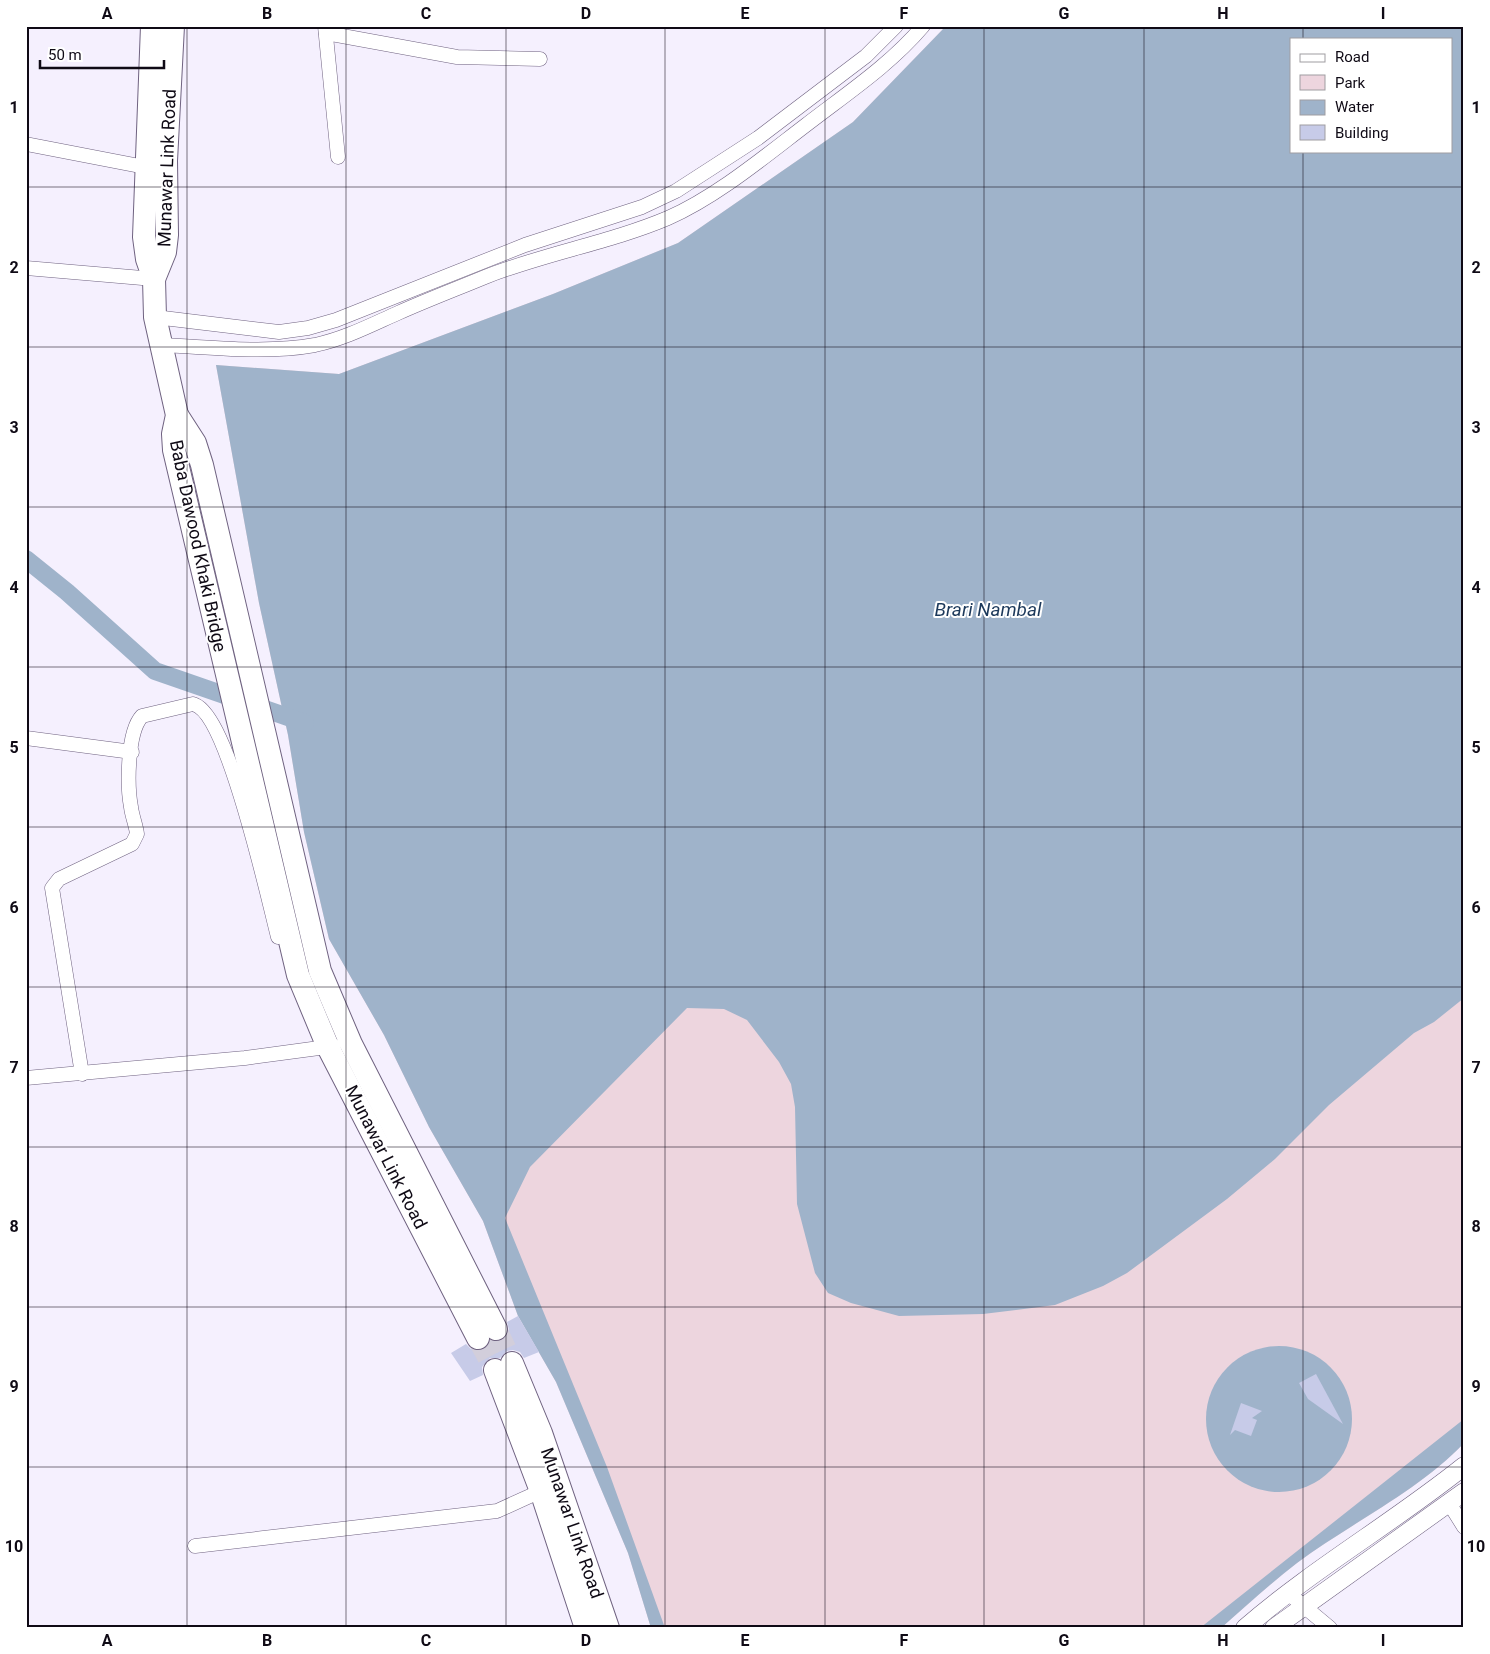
<svg xmlns="http://www.w3.org/2000/svg" width="1490" height="1654" font-family="Roboto,sans-serif">
  <rect width="100%" height="100%" fill="#f5f0fe"/>
  <path fill="#edd5de" fill-rule="evenodd" d="M 946,26 L 1464,26 L 1464,1443 C 1419,1491 1349,1524 1297,1563 C 1271,1583 1246,1606 1221,1628 L 651,1628 L 628,1553 L 556,1382 L 518,1316 L 483,1221 L 429,1127 L 384,1035 L 329,939 L 304,832 L 288,735 L 259,603 L 216,365 L 339,374 L 553,294 L 678,243 L 853,122 ZM 1291,39 L 1451,39 L 1451,151 L 1291,151 Z"/>
  <g fill="#9fb3ca" fill-rule="evenodd">
    <path d="M 946,26 L 1464,26 L 1464,998 L 1434,1022 L 1414,1033 L 1329,1105 L 1275,1159 L 1227,1199 L 1127,1273 L 1103,1286 L 1055,1305 L 983,1314 L 899,1316 L 851,1303 L 828,1293 L 815,1273 L 797,1204 L 795,1107 L 791,1084 L 779,1062 L 747,1020 L 724,1009 L 687,1008 L 530,1167 L 505,1218 L 607,1467 L 665,1628 L 651,1628 L 628,1553 L 556,1382 L 518,1316 L 483,1221 L 429,1127 L 384,1035 L 329,939 L 304,832 L 288,735 L 259,603 L 216,365 L 339,374 L 553,294 L 678,243 L 853,122 ZM 1291,39 L 1451,39 L 1451,151 L 1291,151 Z"/>
    <circle cx="1279" cy="1419" r="73"/>
    <path d="M 1464,1419 L 1464,1443 C 1419,1491 1349,1524 1297,1563 C 1271,1583 1246,1606 1221,1628 L 1200,1628 Z"/>
  </g>
  <g fill="none" stroke-linecap="round" stroke-linejoin="round">
    <path stroke="#9fb3ca" stroke-width="18" d="M 26,559 L 67,592 L 155,671 L 305,723"/>
  </g>
  <g fill="#c7cbe8">
    <path d="M 518,1316 L 539,1352 L 524,1358 L 520,1352 L 513,1350 L 507,1351 L 500,1358 L 490,1358 L 482,1367 L 483,1375 L 470,1381 L 451,1353 L 466,1344 L 471,1349 L 478,1351 L 484,1349 L 491,1341 L 502,1340 L 509,1330 L 507,1322 Z"/>
    <path d="M 1316,1374 L 1343,1424 L 1308,1399 L 1299,1383 Z"/>
    <path d="M 1241,1403 L 1262,1411 L 1252,1418 L 1257,1420 L 1251,1436 L 1235,1430 L 1230,1435 Z"/>
  </g>
  <g fill="none" stroke-linecap="round" stroke-linejoin="round">
    <g stroke="#d2cedb" stroke-width="22" stroke-dasharray="22 11" stroke-linecap="butt">
      <path d="M 496,1329 L 512,1363"/>
      <path d="M 478,1338 L 495,1370"/>
    </g>
    <g stroke="#6f6280" stroke-width="15">
      <g id="minor">
        <path d="M 325,26 L 338,157"/>
        <path d="M 326,33 L 457,57 L 540,59"/>
        <path d="M 26,144 L 145,167"/>
        <path d="M 26,268 L 154,279"/>
        <path d="M 155,317 L 279,332 L 308,328 L 336,320 L 525,245 L 642,207 L 676,191 L 758,138 L 866,56 L 896,26"/>
        <path d="M 161,345 C 211,347 265,354 315,345 C 344,339 371,325 398,313 C 427,300 456,289 485,277 C 545,253 609,243 668,218 C 716,197 764,157 806,125 C 846,94 890,65 923,26"/>
        <path d="M 26,738 L 132,752"/>
        <path d="M 82,1074 L 52,888 L 59,879 L 132,844 L 137,834 C 136,825 132,816 131,807 C 127,786 127,732 142,716 L 193,704 C 228,712 268,899 278,937"/>
        <path d="M 26,1078 L 245,1058 L 334,1046"/>
        <path d="M 1449,1503 L 1464,1527"/>
        <path d="M 195,1546 L 497,1511 L 541,1491"/>
        <path d="M 1288,1593 L 1330,1628"/>
      </g>
    </g>
    <g stroke="#6f6280" stroke-width="19">
      <g id="tertiary">
        <path d="M 1245,1628 C 1314,1568 1393,1523 1464,1466"/>
        <path d="M 1274,1628 L 1464,1492"/>
      </g>
    </g>
    <g stroke="#6f6280" stroke-width="24">
      <g id="primary">
        <path d="M 152,26 L 144,237 L 147,259 L 154,279 L 155,317 L 177,415 L 173,434 L 174,450 L 298,975 L 328,1047 L 478,1338"/>
        <path d="M 154,279 L 165,252 L 167,235 L 166,161 L 173,26"/>
        <path d="M 177,415 L 195,443 L 202,465 L 320,971 L 351,1044 L 496,1329"/>
        <path d="M 512,1363 L 541,1433 L 608,1628"/>
        <path d="M 495,1370 L 541,1491 L 586,1628"/>
      </g>
    </g>
    <use href="#minor" stroke="#fff" stroke-width="14"/>
    <use href="#tertiary" stroke="#fff" stroke-width="18"/>
    <use href="#primary" stroke="#fff" stroke-width="22"/>
  </g>
  <path fill="none" stroke="#0f0a15" stroke-width="1" stroke-opacity="0.55" d="M 187,26 L 187,1628M 346,26 L 346,1628M 506,26 L 506,1628M 665,26 L 665,1628M 825,26 L 825,1628M 984,26 L 984,1628M 1144,26 L 1144,1628M 1303,26 L 1303,39M 1303,151 L 1303,1628M 26,187 L 1464,187M 26,347 L 1464,347M 26,507 L 1464,507M 26,667 L 1464,667M 26,827 L 1464,827M 26,987 L 1464,987M 26,1147 L 1464,1147M 26,1307 L 1464,1307M 26,1467 L 1464,1467"/>
  <g text-anchor="middle" stroke-width="4" stroke-linejoin="round" paint-order="stroke">
    <g font-size="18" fill="#0f0a15" stroke="#fff">
      <text transform="translate(167 168) rotate(-88)" y="6">Munawar Link Road</text>
      <text transform="translate(198 546) rotate(78)" y="6">Baba Dawood Khaki Bridge</text>
      <text transform="translate(386 1157) rotate(63)" y="6">Munawar Link Road</text>
      <text transform="translate(572 1523) rotate(71)" y="6">Munawar Link Road</text>
    </g>
    <g font-size="19" font-style="italic" fill="#1c395b" stroke="#fff">
      <text x="988" y="616">Brari Nambal</text>
    </g>
  </g>
  <rect width="1490" height="1654" fill="none" stroke="#ffffff" stroke-width="55"/>
  <rect x="1290" y="38" width="162" height="115" fill="#ffffff" stroke="#9f9da1"/>
  <rect x="1300" y="54" width="25" height="8" fill="#ffffff" stroke="#9f9da1"/>
  <text x="1335" y="62" font-size="15" fill="#0f0a15">Road</text>
  <rect x="1300" y="75" width="25" height="15" fill="#edd5de" stroke="#9f9da1"/>
  <text x="1335" y="88" font-size="15" fill="#0f0a15">Park</text>
  <rect x="1300" y="100" width="25" height="15" fill="#9fb3ca" stroke="#9f9da1"/>
  <text x="1335" y="112" font-size="15" fill="#0f0a15">Water</text>
  <rect x="1300" y="125" width="25" height="15" fill="#c7cbe8" stroke="#9f9da1"/>
  <text x="1335" y="138" font-size="15" fill="#0f0a15">Building</text>
  <path d="M40 60v8h124v-8" fill="none" stroke="#0f0a15" stroke-width="2.5"/>
  <text x="48" y="60" font-size="15" fill="#0f0a15" stroke="#ffffff" stroke-width="4" paint-order="stroke">50 m</text>
  <rect x="28" y="28" width="1434" height="1598" fill="none" stroke="#0f0a15" stroke-width="2"/>
  <g font-size="16" text-anchor="middle" font-weight="bold" fill="#0f0a15">
    <text x="107" y="19">A</text>
    <text x="267" y="19">B</text>
    <text x="426" y="19">C</text>
    <text x="586" y="19">D</text>
    <text x="745" y="19">E</text>
    <text x="904" y="19">F</text>
    <text x="1064" y="19">G</text>
    <text x="1223" y="19">H</text>
    <text x="1383" y="19">I</text>
    <text x="14" y="113">1</text>
    <text x="1476" y="113">1</text>
    <text x="14" y="273">2</text>
    <text x="1476" y="273">2</text>
    <text x="14" y="433">3</text>
    <text x="1476" y="433">3</text>
    <text x="14" y="593">4</text>
    <text x="1476" y="593">4</text>
    <text x="14" y="753">5</text>
    <text x="1476" y="753">5</text>
    <text x="14" y="913">6</text>
    <text x="1476" y="913">6</text>
    <text x="14" y="1073">7</text>
    <text x="1476" y="1073">7</text>
    <text x="14" y="1232">8</text>
    <text x="1476" y="1232">8</text>
    <text x="14" y="1392">9</text>
    <text x="1476" y="1392">9</text>
    <text x="14" y="1552">10</text>
    <text x="1476" y="1552">10</text>
    <text x="107" y="1646">A</text>
    <text x="267" y="1646">B</text>
    <text x="426" y="1646">C</text>
    <text x="586" y="1646">D</text>
    <text x="745" y="1646">E</text>
    <text x="904" y="1646">F</text>
    <text x="1064" y="1646">G</text>
    <text x="1223" y="1646">H</text>
    <text x="1383" y="1646">I</text>
  </g>
</svg>
